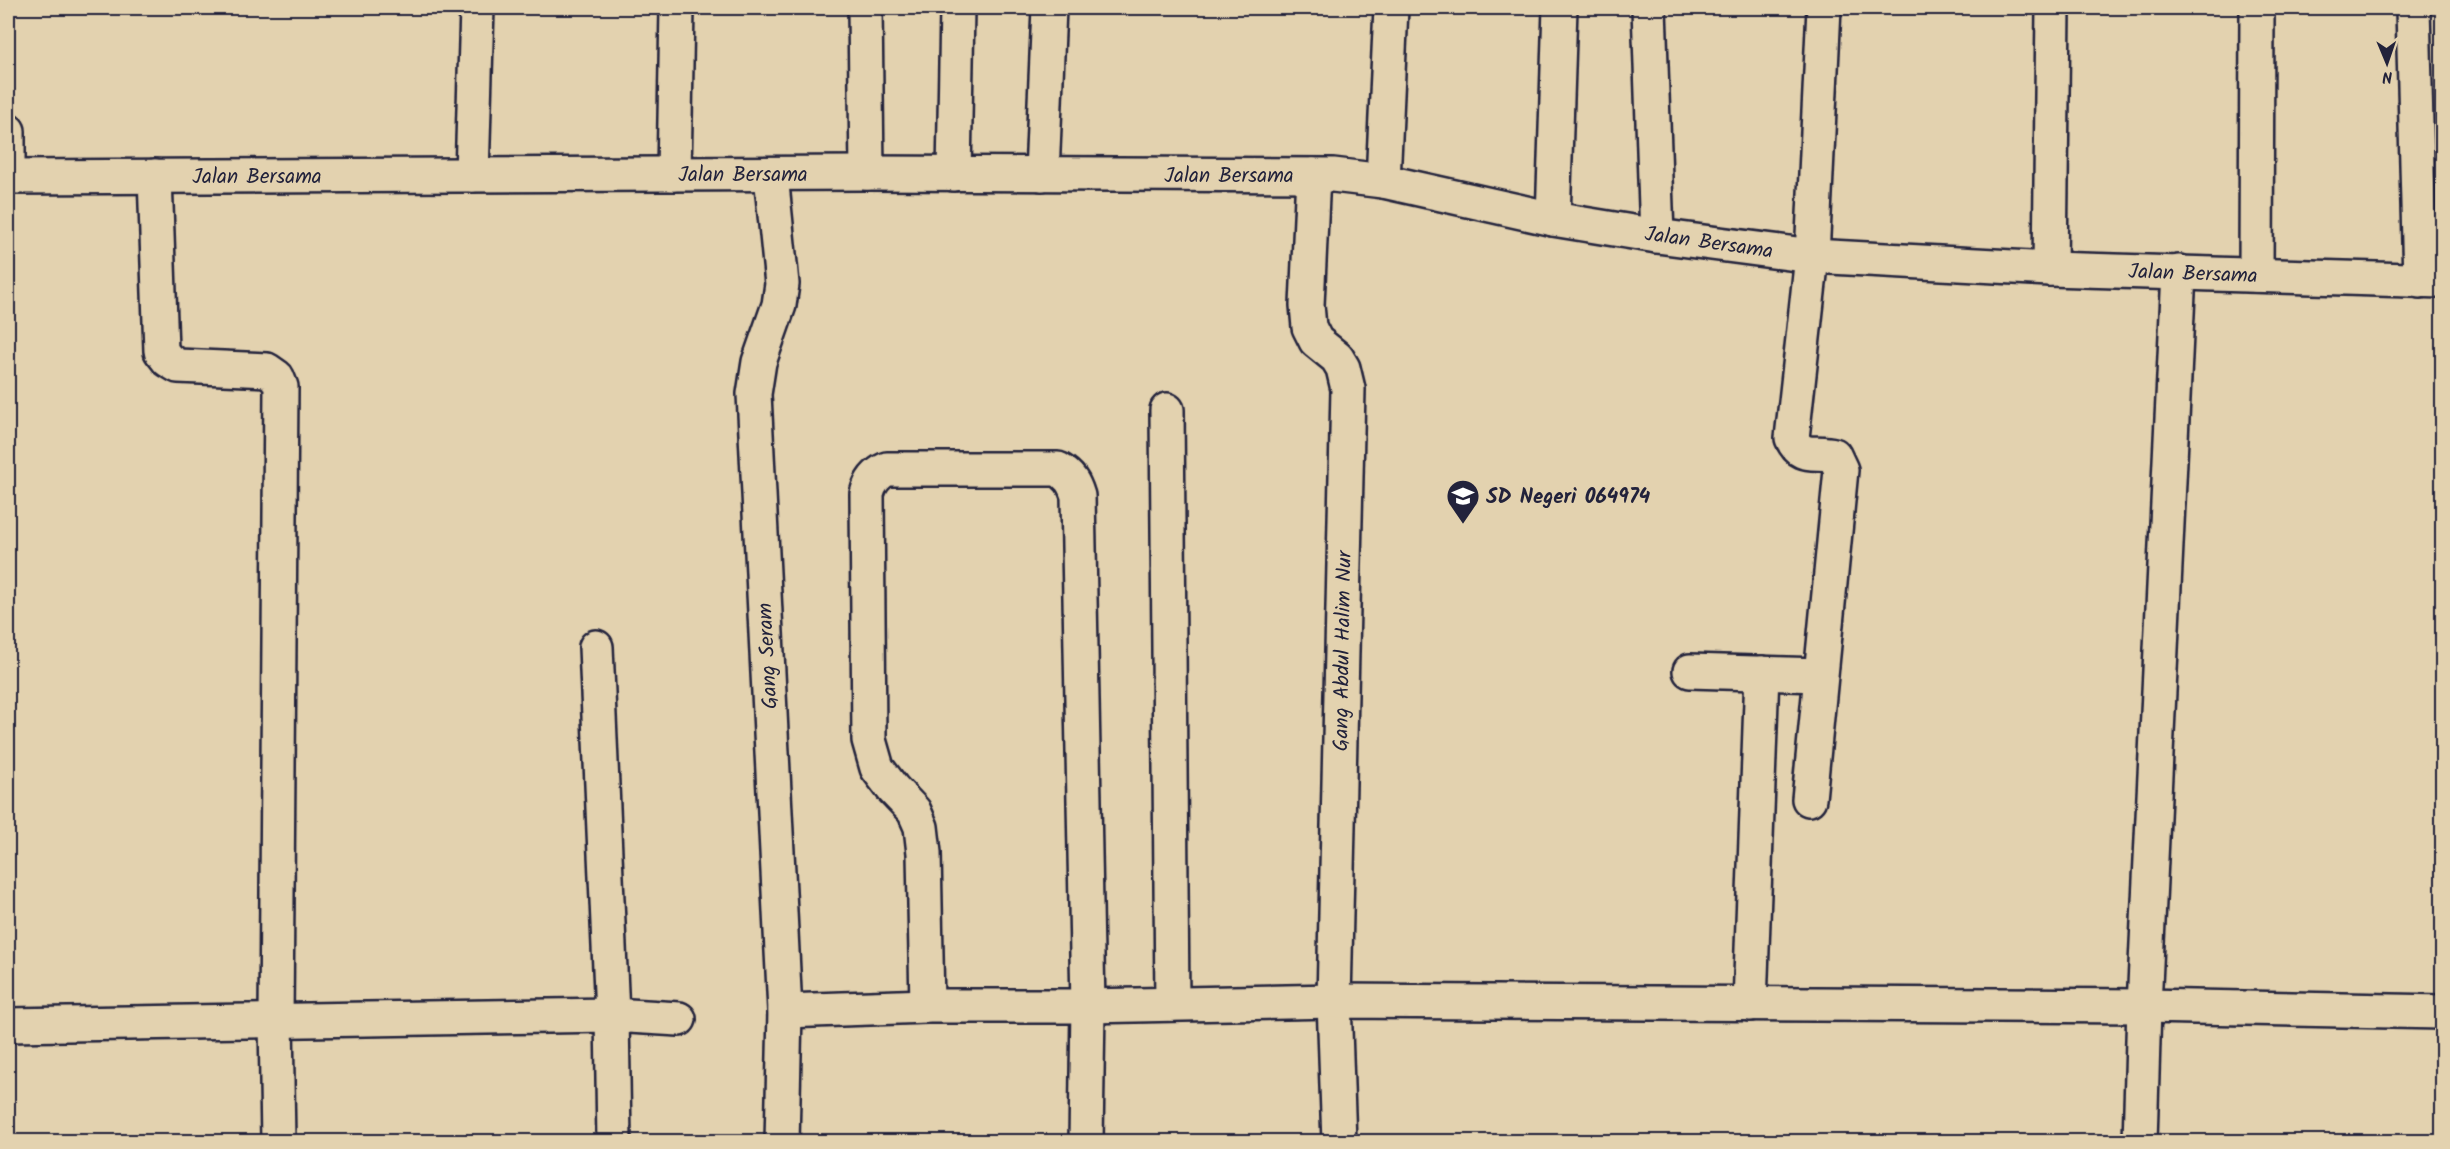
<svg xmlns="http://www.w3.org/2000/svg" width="2450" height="1149" font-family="Kalam,sans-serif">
  <rect width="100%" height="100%" fill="#e3d2af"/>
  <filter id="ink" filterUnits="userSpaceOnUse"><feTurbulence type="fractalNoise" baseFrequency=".0167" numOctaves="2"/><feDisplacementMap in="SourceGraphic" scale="12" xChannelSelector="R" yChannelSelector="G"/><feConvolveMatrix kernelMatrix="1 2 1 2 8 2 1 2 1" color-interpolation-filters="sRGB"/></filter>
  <g filter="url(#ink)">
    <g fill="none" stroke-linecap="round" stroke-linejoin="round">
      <g stroke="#22223b" stroke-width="38">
        <g id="minor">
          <path d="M 865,8 L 867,173"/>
          <path d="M 1649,8 L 1657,236"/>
          <path d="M 2413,8 L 2420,281"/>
          <path d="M 8,131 L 8,177"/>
          <path d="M 674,174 L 677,8"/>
          <path d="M 954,174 L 957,8"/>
          <path d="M 1042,174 L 1049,8"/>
          <path d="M 472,175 L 477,8"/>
          <path d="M 771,175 L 782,284 L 779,305 L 759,362 L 754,394 L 785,1011 L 782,1142"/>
          <path d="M 1313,175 L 1307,305 L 1309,327 L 1316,341 L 1337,358 L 1343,368 L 1348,389 L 1334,1001 L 1339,1142"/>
          <path d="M 155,176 L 161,351 L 168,360 L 178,366 L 267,370 L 277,377 L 281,387 L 276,1020 L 278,1142"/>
          <path d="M 8,177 L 867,173 L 1333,175 L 1383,181 L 1553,219 L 1657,236 L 1812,256 L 2050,269 L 2442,281"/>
          <path d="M 1383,181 L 1391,8"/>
          <path d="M 1553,219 L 1560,8"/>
          <path d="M 2050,269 L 2053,8"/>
          <path d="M 2256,275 L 2257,8"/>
          <path d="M 1167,410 L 1172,1004"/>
          <path d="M 596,647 L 612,1015 L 614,1142"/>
          <path d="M 1690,671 L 1820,675"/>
          <path d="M 1809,799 L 1841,470 L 1834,455 C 1815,450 1801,460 1792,438 L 1812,256 L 1824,8"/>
          <path d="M 1750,1004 L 1762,673"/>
          <path d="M 927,1006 L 924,853 L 921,827 L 914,811 L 893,789 L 877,768 L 869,740 L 867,494 C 870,482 876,474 887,469 L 1058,469 C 1070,476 1074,483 1078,496 L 1088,1006 L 1086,1142"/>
          <path d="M 785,1011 L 927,1006 L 1088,1006 L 1334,1001 L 2144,1006 L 2442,1012"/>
          <path d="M 8,1025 L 612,1015 L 679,1019"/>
          <path d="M 2140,1142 L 2144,1006 L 2179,272"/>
        </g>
      </g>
      <use href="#minor" stroke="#e3d2af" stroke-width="33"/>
    </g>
  </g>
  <defs>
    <g id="school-pin" transform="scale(1.725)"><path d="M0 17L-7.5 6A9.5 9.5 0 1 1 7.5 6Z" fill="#22223b" stroke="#e3d2af"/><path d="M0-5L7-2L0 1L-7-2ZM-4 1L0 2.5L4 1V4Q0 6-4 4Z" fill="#fff"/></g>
  </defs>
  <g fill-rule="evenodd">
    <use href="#school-pin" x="1463" y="496"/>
  </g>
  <g text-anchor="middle" stroke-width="6" stroke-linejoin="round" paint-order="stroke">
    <g font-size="21" fill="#22223b" stroke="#e3d2af">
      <text x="743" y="181">Jalan Bersama</text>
      <text x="1229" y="182">Jalan Bersama</text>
      <text x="257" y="183">Jalan Bersama</text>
      <text transform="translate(1709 242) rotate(8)" y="7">Jalan Bersama</text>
      <text transform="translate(2193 273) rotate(2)" y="7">Jalan Bersama</text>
      <text transform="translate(1342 651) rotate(-89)" y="7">Gang Abdul Halim Nur</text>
      <text transform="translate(767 656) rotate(-93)" y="7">Gang Seram</text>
    </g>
    <g font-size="21" font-weight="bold" fill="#22223b" stroke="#e3d2af" text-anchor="start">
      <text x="1486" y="503">SD Negeri 064974</text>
    </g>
  </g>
  <rect width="2450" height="1149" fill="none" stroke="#e3d2af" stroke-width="30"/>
  <rect x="15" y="15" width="2420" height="1119" fill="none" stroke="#22223b" stroke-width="2" filter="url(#ink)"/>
  <g transform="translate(2387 63) rotate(178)" stroke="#e3d2af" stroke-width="4.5" paint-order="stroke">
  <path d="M0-4.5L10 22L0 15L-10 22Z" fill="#22223b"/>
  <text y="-9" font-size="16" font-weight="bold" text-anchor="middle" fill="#22223b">N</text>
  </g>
</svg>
